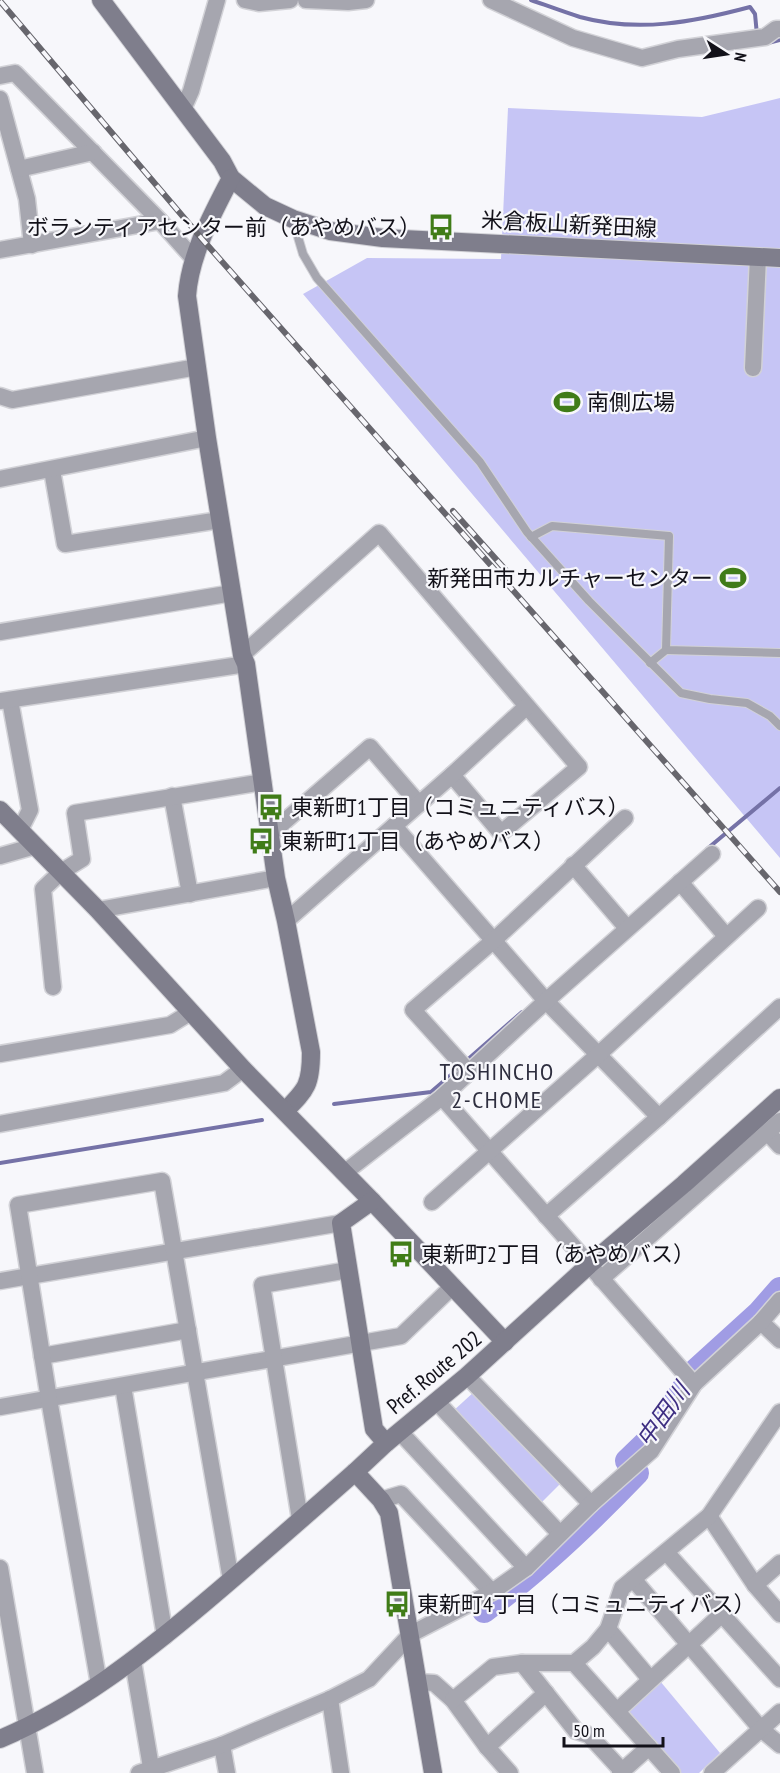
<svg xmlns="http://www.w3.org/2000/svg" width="780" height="1773" font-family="'PT Sans Narrow','Noto Sans JP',sans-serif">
  <rect width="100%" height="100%" fill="#f7f7fb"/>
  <g fill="#c6c5f5">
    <path d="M 780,98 L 780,858 L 303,294 L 367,258 L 501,259 L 508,108 L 702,117 Z"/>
    <path d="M 475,1391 L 562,1482 L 539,1505 L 452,1412 Z"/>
    <path d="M 660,1681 L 720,1753 L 699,1773 L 681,1773 L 627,1712 Z"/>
  </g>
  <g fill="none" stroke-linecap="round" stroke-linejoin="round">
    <g stroke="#7572a7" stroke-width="4">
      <path d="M 531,0 C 548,6 564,12 580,17 C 638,33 694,22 750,7 L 755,14 L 757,35"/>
      <path d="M 768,43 L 780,40"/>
      <path d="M 707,849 L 780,788"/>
      <path d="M 466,1061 L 522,1012"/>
      <path d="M 334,1104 L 431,1092 L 459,1068"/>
      <path d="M 0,1163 L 262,1120"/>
    </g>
    <path stroke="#a09ce4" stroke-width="24" d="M 484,1611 C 540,1570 589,1523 637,1473 L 627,1461 L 655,1434 L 694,1372 L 759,1313 L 780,1289"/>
    <g stroke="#d2d2d7" stroke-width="10">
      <g id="lane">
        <path d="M 293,220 L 303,254 L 317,278 L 480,462 L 527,532 L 589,601 L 681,693 L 710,699 L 747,703 L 770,716 L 780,726"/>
        <path d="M 531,537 L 552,526 L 669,536 L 666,650 L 780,653"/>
        <path d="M 650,663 L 666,650"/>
      </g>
    </g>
    <g stroke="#d2d2d7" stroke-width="19">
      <g id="street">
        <path d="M 245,0 L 259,3 L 290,0"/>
        <path d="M 306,0 L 348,2 L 366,0"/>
        <path d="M 491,0 L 573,38 L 642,58 L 678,49 L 765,37 L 776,29 L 780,29"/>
        <path d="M 0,76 L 15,73 L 160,221 L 194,259"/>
        <path d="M 0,99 L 27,199 L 32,245"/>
        <path d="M 183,109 L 191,91 L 217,0"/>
        <path d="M 19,169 L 93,152"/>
        <path d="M 0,250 L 160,221"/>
        <path d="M 753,368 L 758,257"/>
        <path d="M 0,396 L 12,400 L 197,367"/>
        <path d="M 52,470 L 65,544 L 220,520"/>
        <path d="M 0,479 L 207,438"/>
        <path d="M 0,632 L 232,593"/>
        <path d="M 242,655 L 379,533 L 579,767 L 501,833 L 452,775"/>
        <path d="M 10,700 L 30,810 L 20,830"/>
        <path d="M 0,701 L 246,664"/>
        <path d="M 172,796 L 190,894"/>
        <path d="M 394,826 L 546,1001 L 659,1117"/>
        <path d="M 269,835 L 370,747 L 419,804"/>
        <path d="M 0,856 L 35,846"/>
        <path d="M 573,865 L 627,928"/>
        <path d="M 680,882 L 726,936"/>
        <path d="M 98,910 L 276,878"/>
        <path d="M 286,921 L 452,775 L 526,707"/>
        <path d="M 53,987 L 43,889 L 61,872 L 82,859 L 75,813 L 263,782"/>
        <path d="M 0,1054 L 170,1025 L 191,1012"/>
        <path d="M 469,1072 L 413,1010 L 493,941 L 625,818"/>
        <path d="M 442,1097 L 694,1384"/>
        <path d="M 0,1124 L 224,1083 L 243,1069"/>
        <path d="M 768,1133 L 780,1146"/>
        <path d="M 344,1173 L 442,1097 L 546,1001 L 712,854"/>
        <path d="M 432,1202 L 599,1054 L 758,908"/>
        <path d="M 546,1216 L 659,1117 L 780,1007"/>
        <path d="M 601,1279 L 780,1121"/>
        <path d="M 0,1281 L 341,1223"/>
        <path d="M 761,1322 L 780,1340"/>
        <path d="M 42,1356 L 188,1330"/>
        <path d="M 467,1376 L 591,1504"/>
        <path d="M 123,1386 L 165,1636"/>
        <path d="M 437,1402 L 560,1534"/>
        <path d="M 0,1407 L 401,1336 L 453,1286"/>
        <path d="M 400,1432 L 526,1568"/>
        <path d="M 381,1500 L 401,1494 L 492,1592"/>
        <path d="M 709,1516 L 755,1585 L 780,1614"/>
        <path d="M 300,1519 L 262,1285 L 348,1270"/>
        <path d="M 666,1552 L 780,1679"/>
        <path d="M 0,1568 L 35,1773"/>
        <path d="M 633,1579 L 761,1729 L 780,1745"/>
        <path d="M 755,1585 L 780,1563"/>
        <path d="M 608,1629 L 650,1679"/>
        <path d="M 133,1661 L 152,1773"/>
        <path d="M 522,1663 L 576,1731 L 589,1735 L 624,1773"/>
        <path d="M 574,1663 L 672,1773"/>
        <path d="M 418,1682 L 434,1683 L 453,1700 L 487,1747 L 510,1773"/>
        <path d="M 99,1684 L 49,1399 L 18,1205 L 162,1181 L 231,1580"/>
        <path d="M 330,1699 L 341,1773"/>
        <path d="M 453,1700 L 493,1667 L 522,1663 L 574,1663 L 593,1647 L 608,1629 L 622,1588 L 709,1516 L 780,1412"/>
        <path d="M 617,1711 L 722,1614"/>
        <path d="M 222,1745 L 227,1773"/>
        <path d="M 487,1747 L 546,1693"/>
        <path d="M 139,1773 L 222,1745 L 330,1699 L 369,1679 L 411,1634 L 492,1592 L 526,1568 L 591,1504 L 651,1451 L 694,1384 L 761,1322 L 780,1300"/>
        <path d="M 620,1773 L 649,1747"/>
        <path d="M 712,1773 L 780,1712"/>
      </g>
    </g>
    <g stroke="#d2d2d7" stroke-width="20">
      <g id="secondary">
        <path d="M 101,0 L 222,161 L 231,178 L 265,206 L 293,219 L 330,231 L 383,238 L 780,258"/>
        <path d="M 231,178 C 212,215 190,254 187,296 L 207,438 L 242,655 L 246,664 L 276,878 L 286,921 L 311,1052 C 311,1084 307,1089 285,1111"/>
        <path d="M 0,810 L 98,910 L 243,1069 L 372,1201 L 505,1342"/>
        <path d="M 372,1201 L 341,1223 L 374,1429 L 386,1443"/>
        <path d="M 355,1472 L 381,1500 L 389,1513 L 433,1773"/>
        <path d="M 0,1739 C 76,1707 141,1656 204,1603 C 255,1560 305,1516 355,1472 L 386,1443 L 467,1376 L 589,1265 L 684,1184 L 780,1098"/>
      </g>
    </g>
    <use href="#lane" stroke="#a6a6af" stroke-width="8"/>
    <use href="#street" stroke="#a6a6af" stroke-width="16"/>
    <use href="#secondary" stroke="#7f7e8c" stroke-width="18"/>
    <g stroke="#67666d" stroke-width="6">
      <g id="rail">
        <path d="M 0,1 L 202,239 L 780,892"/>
        <path d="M 453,511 L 511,576"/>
      </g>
    </g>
    <use href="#rail" stroke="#f7f7fb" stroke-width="4" stroke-dasharray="11" stroke-linecap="butt"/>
  </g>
  <defs>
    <g id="bus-bare" transform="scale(2.07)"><path d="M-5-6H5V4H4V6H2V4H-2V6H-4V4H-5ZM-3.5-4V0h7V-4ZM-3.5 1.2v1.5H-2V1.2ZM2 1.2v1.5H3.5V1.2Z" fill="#407c18" stroke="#f7f7fb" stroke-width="2.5" paint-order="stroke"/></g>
    <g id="stadium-bare" transform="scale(2.07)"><path d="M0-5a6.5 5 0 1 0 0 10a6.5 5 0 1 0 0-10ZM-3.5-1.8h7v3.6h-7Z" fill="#407c18" stroke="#f7f7fb" stroke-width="2.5" paint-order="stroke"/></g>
  </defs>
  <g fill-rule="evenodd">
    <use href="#bus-bare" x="441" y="227"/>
    <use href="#stadium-bare" x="567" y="402"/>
    <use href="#stadium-bare" x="733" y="578"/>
    <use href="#bus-bare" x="271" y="807"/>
    <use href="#bus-bare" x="261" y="841"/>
    <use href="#bus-bare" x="401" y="1254"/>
    <use href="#bus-bare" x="397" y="1604"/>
  </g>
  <g text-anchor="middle" stroke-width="4.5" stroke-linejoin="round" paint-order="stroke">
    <g font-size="22" fill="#121119" stroke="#f7f7fb">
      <text transform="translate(569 224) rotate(3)" y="8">米倉板山新発田線</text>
      <text transform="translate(434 1372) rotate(-40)" y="8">Pref. Route 202</text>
    </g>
    <g font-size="22" fill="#121119" stroke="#f7f7fb" text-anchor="start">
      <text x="421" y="235" text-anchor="end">ボランティアセンター前（あやめバス）</text>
      <text x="587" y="410">南側広場</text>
      <text x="713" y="586" text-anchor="end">新発田市カルチャーセンター</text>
      <text x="291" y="815">東新町1丁目（コミュニティバス）</text>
      <text x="281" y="849">東新町1丁目（あやめバス）</text>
      <text x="421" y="1262">東新町2丁目（あやめバス）</text>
      <text x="417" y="1612">東新町4丁目（コミュニティバス）</text>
    </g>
    <g font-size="24" letter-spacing="1.5" fill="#2e2e3f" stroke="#f7f7fb">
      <text x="497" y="1080">TOSHINCHO<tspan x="497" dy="28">2-CHOME</tspan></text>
    </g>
    <g font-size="24" font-style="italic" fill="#3e2f82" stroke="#f7f7fb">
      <text transform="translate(663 1415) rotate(-54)" y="8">中田川</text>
    </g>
  </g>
  <g transform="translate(726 54) rotate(102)" stroke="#f7f7fb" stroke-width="4.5" paint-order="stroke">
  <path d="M0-4.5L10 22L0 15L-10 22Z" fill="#121119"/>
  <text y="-9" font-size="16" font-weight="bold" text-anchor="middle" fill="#121119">N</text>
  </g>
  <path d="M564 1737v9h99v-9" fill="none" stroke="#121119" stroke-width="3"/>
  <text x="573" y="1737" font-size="18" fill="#121119" stroke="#f7f7fb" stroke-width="4.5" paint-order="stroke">50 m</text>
</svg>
